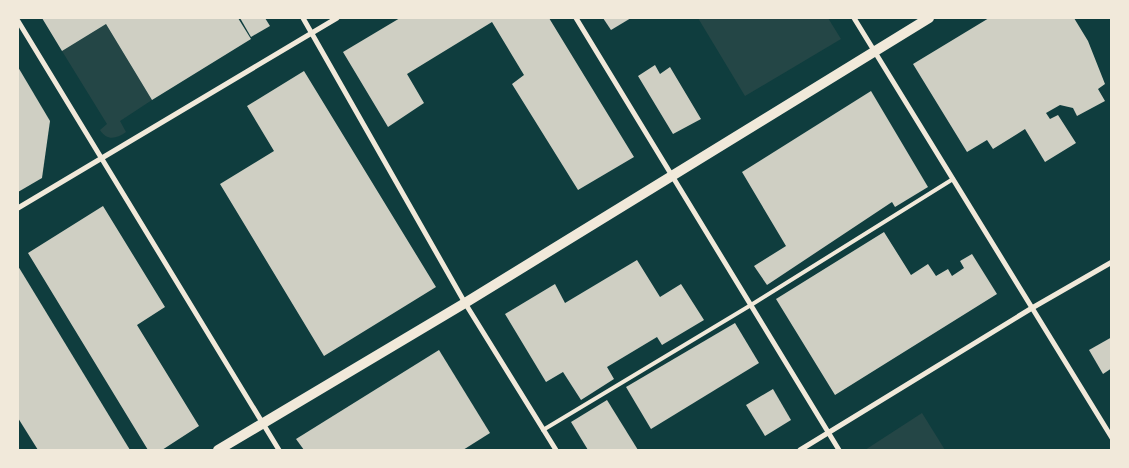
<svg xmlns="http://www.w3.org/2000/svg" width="1129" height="468" font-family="'Fira Sans Condensed',sans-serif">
  <rect width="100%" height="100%" fill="#0f3d3e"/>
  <g fill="#244646">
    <path d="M 698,18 L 828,18 L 841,39 L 745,96 Z"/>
    <path d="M 106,24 L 152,100 L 120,121 L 126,132 C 116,139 107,141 100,130 L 107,124 L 62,51 Z"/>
    <path d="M 922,413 L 945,450 L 865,450 Z"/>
  </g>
  <g fill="#cfcfc3">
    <path d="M 42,18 L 238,18 L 251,39 L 152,100 L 106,24 L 62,51 Z"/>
    <path d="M 240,18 L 265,18 L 270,26 L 251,37 Z"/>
    <path d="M 400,18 L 549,18 L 634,157 L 578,190 L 512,84 L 524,75 L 492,22 L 407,74 L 424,103 L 388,127 L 343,52 Z"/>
    <path d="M 603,18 L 631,18 L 611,30 Z"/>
    <path d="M 989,18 L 1074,18 L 1088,41 L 1105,84 L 1098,89 L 1105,101 L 1077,116 L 1073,108 L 1060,105 L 1046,113 L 1050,119 L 1058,115 L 1076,143 L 1045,162 L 1025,129 L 993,149 L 987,140 L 967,152 L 913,64 Z"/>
    <path d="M 655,65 L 660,74 L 670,67 L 701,119 L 673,134 L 638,76 Z"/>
    <path d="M 18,67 L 50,121 L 42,178 L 18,192 Z"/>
    <path d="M 304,71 L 436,287 L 324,356 L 220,184 L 274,151 L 247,106 Z"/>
    <path d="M 871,91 L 928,187 L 895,207 L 892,202 L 767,285 L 754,266 L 786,246 L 742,172 Z"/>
    <path d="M 103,206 L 165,307 L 137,325 L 199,426 L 162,450 L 148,450 L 28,253 Z"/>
    <path d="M 884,232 L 911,275 L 928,264 L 936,276 L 948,269 L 952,276 L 964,268 L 960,261 L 972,254 L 997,294 L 835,395 L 776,299 Z"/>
    <path d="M 637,260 L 660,297 L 681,284 L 704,320 L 662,345 L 657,337 L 607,367 L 614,379 L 581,400 L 563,372 L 546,382 L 505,314 L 555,284 L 565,303 Z"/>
    <path d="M 18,266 L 130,450 L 38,450 L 18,418 Z"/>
    <path d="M 735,323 L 759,363 L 651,429 L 626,387 Z"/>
    <path d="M 1112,337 L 1112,368 L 1103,374 L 1089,350 Z"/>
    <path d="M 439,350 L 490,433 L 463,450 L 304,450 L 296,439 Z"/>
    <path d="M 773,389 L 791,420 L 765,436 L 746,405 Z"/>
    <path d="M 607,400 L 638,450 L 588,450 L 571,422 Z"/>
  </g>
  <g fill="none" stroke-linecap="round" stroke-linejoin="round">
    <path stroke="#f1e9da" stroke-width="4" d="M 543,430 L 751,305 L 953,179"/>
    <g stroke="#f1e9da" stroke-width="5">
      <path d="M 303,18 L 465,303 L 556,450"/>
      <path d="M 576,18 L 839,450"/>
      <path d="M 854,18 L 1112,438"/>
      <path d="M 18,21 L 279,450"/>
      <path d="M 18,208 L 337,18"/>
      <path d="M 800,450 L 1032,308 L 1112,262"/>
    </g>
    <path stroke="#f1e9da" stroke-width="10" d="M 218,450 L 465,303 L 929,18"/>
  </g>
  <rect width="1129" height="468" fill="none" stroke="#f1e9da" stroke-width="38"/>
</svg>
